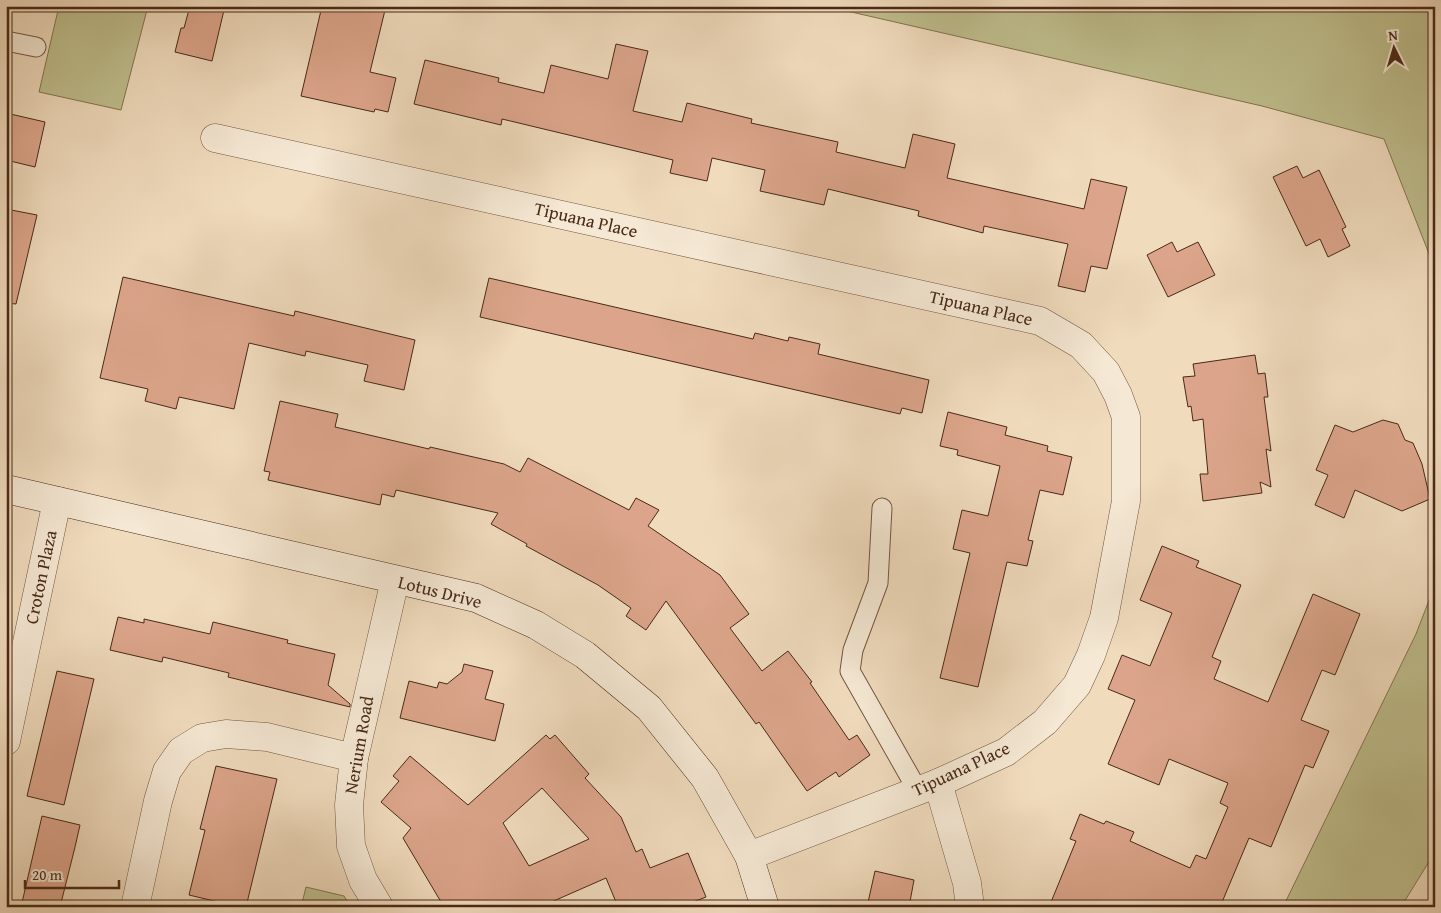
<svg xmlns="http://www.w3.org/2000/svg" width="1441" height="913" font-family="'Gentium Book Plus',serif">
  <rect width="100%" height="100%" fill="#f0dbbd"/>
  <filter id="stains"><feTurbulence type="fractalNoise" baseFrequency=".004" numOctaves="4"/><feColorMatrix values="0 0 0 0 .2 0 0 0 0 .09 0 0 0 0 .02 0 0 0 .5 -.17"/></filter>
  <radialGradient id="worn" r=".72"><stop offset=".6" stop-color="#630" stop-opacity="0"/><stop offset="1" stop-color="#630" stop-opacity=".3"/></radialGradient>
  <g fill="#bfbe8d" stroke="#847452">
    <path d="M 59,6 L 148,6 L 121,110 L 39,92 Z"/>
    <path d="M 825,6 L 1435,6 L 1435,269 L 1384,139 L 1262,106 Z"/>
    <path d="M 1435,585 L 1435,852 L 1401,907 L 1283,907 L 1416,634 Z"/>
    <path d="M 306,887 L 344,896 L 351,907 L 301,907 Z"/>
  </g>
  <g fill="#dca58b" stroke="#492917" fill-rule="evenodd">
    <path d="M 190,6 L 207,6 L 224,10 L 212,61 L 175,52 L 181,28 L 184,28 Z"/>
    <path d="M 322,6 L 386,6 L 370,72 L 396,78 L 388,112 L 375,109 L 374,112 L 301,96 Z"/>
    <path d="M 616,44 L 648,51 L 633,111 L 682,122 L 687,103 L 752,119 L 751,123 L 838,142 L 836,152 L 905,168 L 913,134 L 955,144 L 947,178 L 1084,209 L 1091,179 L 1127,187 L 1107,269 L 1091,266 L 1085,292 L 1058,286 L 1068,244 L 984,226 L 983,233 L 918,216 L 919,211 L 828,189 L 824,205 L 760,191 L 765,170 L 712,158 L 707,181 L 670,173 L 673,160 L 502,119 L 501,125 L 414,104 L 425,60 L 499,78 L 498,82 L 544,93 L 551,65 L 608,79 Z"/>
    <path d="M 6,113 L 45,122 L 35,167 L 6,160 Z"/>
    <path d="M 1297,166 L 1303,178 L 1319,170 L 1346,227 L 1342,229 L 1350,246 L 1328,257 L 1320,239 L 1306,246 L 1273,177 Z"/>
    <path d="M 6,209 L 37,215 L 16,304 L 6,303 Z"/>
    <path d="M 1172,242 L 1177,252 L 1198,242 L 1215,275 L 1168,297 L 1147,255 Z"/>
    <path d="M 123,277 L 294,316 L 295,311 L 415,340 L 404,390 L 364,381 L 368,365 L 306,351 L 305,356 L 249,343 L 234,409 L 179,397 L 176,409 L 145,401 L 148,389 L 100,378 Z"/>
    <path d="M 489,278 L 753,339 L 755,333 L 788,341 L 789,337 L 820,344 L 818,354 L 929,380 L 922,413 L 902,408 L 900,414 L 480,317 Z"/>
    <path d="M 1255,355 L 1258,374 L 1265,373 L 1268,397 L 1264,397 L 1271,451 L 1266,449 L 1271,487 L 1260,482 L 1262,493 L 1203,501 L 1200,474 L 1208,474 L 1203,419 L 1193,421 L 1191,406 L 1188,407 L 1183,377 L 1195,376 L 1193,364 Z"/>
    <path d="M 280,401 L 338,414 L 335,427 L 429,449 L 430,447 L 504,464 L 520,472 L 528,458 L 629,510 L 636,498 L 659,510 L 648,526 L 720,575 L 749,614 L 730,628 L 762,671 L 788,651 L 812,682 L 810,683 L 849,740 L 857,735 L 870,755 L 839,777 L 836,772 L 807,791 L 759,722 L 756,724 L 666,601 L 646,630 L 626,616 L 631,608 L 598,585 L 526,546 L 527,544 L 491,524 L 498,513 L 396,490 L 394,497 L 382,494 L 380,505 L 268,480 L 270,472 L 264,471 Z"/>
    <path d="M 948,412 L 1007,427 L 1005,435 L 1048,446 L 1047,451 L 1072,457 L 1063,495 L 1040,490 L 1028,540 L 1033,541 L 1027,566 L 1007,562 L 978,687 L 940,678 L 970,553 L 953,549 L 962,510 L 988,516 L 1000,466 L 957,455 L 958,450 L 940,446 Z"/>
    <path d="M 1383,420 L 1398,424 L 1405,440 L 1413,443 L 1422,464 L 1430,499 L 1402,511 L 1355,490 L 1344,518 L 1315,505 L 1328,475 L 1316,470 L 1335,425 L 1353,432 Z"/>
    <path d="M 1162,546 L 1199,561 L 1196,567 L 1241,585 L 1212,657 L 1221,661 L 1214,679 L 1268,702 L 1313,594 L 1360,614 L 1335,675 L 1322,670 L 1301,720 L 1329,731 L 1313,768 L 1305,765 L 1271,847 L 1249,838 L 1220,907 L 1049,907 L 1076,841 L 1070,839 L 1080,814 L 1104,824 L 1106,821 L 1134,832 L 1130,841 L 1190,868 L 1196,855 L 1206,859 L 1228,807 L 1220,803 L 1228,783 L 1169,759 L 1159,785 L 1108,764 L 1135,700 L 1108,689 L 1122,655 L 1150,666 L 1172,613 L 1140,600 Z"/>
    <path d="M 118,617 L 144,623 L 144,619 L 210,634 L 213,622 L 288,640 L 287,643 L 335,654 L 328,685 L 350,704 L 350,707 L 228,677 L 229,673 L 163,657 L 162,662 L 110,650 Z"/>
    <path d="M 464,664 L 493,671 L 485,699 L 504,704 L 495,741 L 400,718 L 409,681 L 437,688 L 439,682 L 447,684 L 462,672 Z"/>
    <path d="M 57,671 L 94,679 L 64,805 L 27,796 Z"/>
    <path d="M 546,735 L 550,739 L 555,735 L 589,774 L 585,778 L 621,817 L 636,852 L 642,849 L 650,868 L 688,853 L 706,897 L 680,907 L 618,907 L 606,878 L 540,907 L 444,907 L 403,838 L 411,828 L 381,802 L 399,781 L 393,776 L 410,756 L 468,805 ZM 542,788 L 589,839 L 529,866 L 503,823 Z"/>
    <path d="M 216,766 L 277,779 L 246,907 L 239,907 L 189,895 L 205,830 L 200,829 Z"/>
    <path d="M 42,816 L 80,825 L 75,847 L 60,907 L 21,907 Z"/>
    <path d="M 875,871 L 914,880 L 909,907 L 867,907 Z"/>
  </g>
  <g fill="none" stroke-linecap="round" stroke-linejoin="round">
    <g stroke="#735640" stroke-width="21">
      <g id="lane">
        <path d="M 6,41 L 36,47"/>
        <path d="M 882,508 L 878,583 L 853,650 L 850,671 L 918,791"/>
      </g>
    </g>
    <g stroke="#735640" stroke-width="29">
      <g id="street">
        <path d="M 215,138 L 1040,321 L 1081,345 L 1106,372 L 1118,395 L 1126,417 L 1126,501 L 1104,618 L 1091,655 L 1077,685 L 1045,722 L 1006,752 L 938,783 L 749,856"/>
        <path d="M 6,741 L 57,501"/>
        <path d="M 938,783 L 967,883 L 970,907"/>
        <path d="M 135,907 L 158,801 L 167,771 L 181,751 L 202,738 L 226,734 L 267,737 L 354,758"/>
        <path d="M 379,907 L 363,880 L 351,846 L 349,805 L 354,758 L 395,580"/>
      </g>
    </g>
    <g stroke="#492917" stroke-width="29">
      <path id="secondary" d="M 6,489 L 476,598 L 536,625 L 585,655 L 649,708 L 705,778 L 749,856 L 765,907"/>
    </g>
    <use href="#lane" stroke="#f5e8d4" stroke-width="19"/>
    <use href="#street" stroke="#f5e8d4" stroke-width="28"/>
    <use href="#secondary" stroke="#f5e8d4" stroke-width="28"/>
  </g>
  <g text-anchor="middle" stroke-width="4.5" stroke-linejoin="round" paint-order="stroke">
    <g font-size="18" fill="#492917" stroke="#f5e8d4">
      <text transform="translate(586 220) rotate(13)" y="6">Tipuana Place</text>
      <text transform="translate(981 308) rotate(13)" y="6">Tipuana Place</text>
      <text transform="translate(41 577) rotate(-78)" y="6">Croton Plaza</text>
      <text transform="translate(440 592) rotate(14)" y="6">Lotus Drive</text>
      <text transform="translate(359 745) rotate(-80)" y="6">Nerium Road</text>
      <text transform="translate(961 769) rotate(-25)" y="6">Tipuana Place</text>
    </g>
  </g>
  <rect width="1441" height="913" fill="none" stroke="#f0dbbd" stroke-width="25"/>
  <rect x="8" y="8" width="1426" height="898" fill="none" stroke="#492917" stroke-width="2.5"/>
  <rect x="12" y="12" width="1416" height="888" fill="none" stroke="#492917"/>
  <g transform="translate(1394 48) rotate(355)" stroke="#f5e8d4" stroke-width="4" paint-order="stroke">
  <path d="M0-4L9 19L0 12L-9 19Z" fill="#492917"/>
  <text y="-8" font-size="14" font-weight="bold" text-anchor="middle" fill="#492917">N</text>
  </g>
  <path d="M25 880v8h94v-8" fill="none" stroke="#492917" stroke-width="2.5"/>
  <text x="32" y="880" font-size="15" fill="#492917" stroke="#f5e8d4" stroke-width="4" paint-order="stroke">20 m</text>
  <rect width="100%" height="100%" filter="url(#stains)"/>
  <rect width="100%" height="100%" fill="url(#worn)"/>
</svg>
